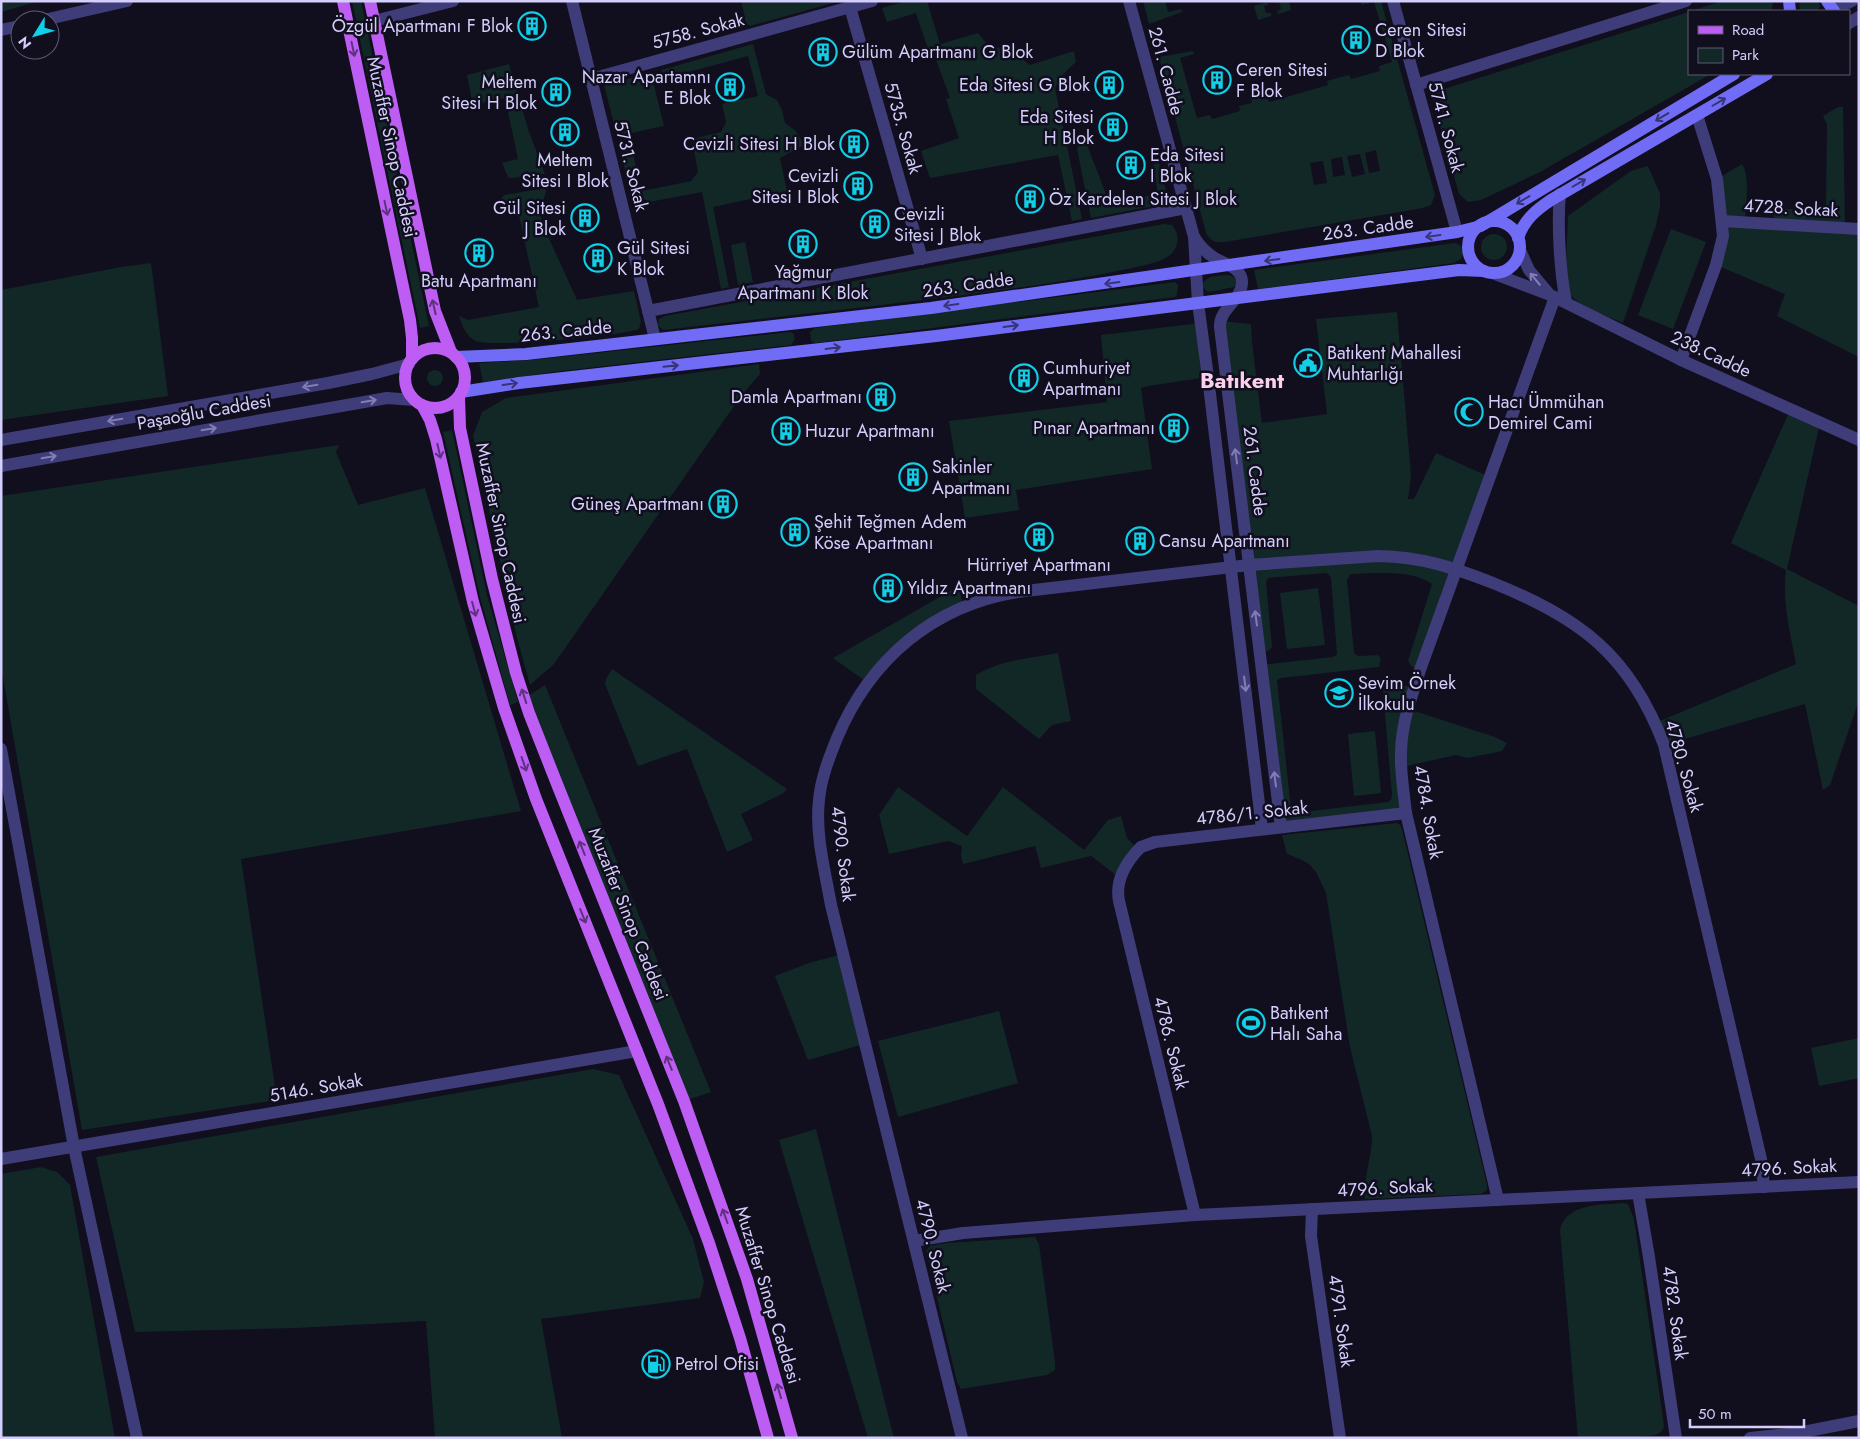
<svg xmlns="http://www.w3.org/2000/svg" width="1860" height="1439" font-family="Jost,sans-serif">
  <rect width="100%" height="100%" fill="#110e1e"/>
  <g fill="#112827" fill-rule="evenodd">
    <path d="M 1,1 L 40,1 L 1,12 Z"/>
    <path d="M 352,1 L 361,1 L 429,326 L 420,328 Z"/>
    <path d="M 741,1 L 840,1 L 750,26 L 746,23 Z"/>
    <path d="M 907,1 L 927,1 L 940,44 L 978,33 L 987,44 L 1015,54 L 1030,65 L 1074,51 L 1076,62 L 1060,77 L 1055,88 L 1082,219 L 1072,221 L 1058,155 L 930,178 L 921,151 L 959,138 L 946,99 L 950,98 L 933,51 L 929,52 L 916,13 L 887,22 L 882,8 Z"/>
    <path d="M 1143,1 L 1165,1 L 1168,12 L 1181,9 L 1182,12 L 1149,24 Z"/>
    <path d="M 1274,1 L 1289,1 L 1291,10 L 1278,14 L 1277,11 L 1281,9 L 1279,2 L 1275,3 Z"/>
    <path d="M 1365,1 L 1381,1 L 1435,195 L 1431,205 L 1423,208 L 1225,242 C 1216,243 1211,242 1206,233 L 1159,57 L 1193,51 L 1194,54 L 1180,58 L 1197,118 L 1210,115 L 1212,119 L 1240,111 L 1239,106 L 1252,103 L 1250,94 L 1265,90 L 1269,102 L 1328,85 L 1327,81 L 1349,75 L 1351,79 L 1380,71 L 1379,66 L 1392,62 L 1374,2 L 1361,5 L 1361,2 ZM 1376,150 L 1380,171 L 1369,173 L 1365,153 ZM 1360,154 L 1365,174 L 1352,177 L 1347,156 ZM 1342,157 L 1345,175 L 1333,177 L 1331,159 ZM 1323,161 L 1327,183 L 1314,185 L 1310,163 Z"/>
    <path d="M 1722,1 L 1773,1 L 1772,11 L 1691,11 Z"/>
    <path d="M 1799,1 L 1817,1 L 1820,5 L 1819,9 L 1815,11 L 1800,11 Z"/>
    <path d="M 1267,2 L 1268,5 L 1264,6 L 1266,13 L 1271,13 L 1271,16 L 1258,20 L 1254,6 Z"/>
    <path d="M 1689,12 L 1689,74 L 1711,74 L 1540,172 L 1481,200 L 1468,202 L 1459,194 L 1431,93 Z"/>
    <path d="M 753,44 L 766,94 L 777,100 L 782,110 L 785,123 L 796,131 L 804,145 L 780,158 L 787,191 L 713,207 L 729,287 L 721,289 L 702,192 L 649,202 L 630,192 L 620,148 L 631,146 L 642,191 L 691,181 L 698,172 L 692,139 L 721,132 L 726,122 L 722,104 L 758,96 L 748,56 L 663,79 L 661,70 Z"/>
    <path d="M 509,64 L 529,132 L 545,174 L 511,178 L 508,177 L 502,163 L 518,159 L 505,98 L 473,105 L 467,75 Z"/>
    <path d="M 651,73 L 664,126 L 617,136 L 604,85 Z"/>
    <path d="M 1838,107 L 1843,107 L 1845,228 L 1859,229 L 1859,357 L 1777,316 L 1785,294 L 1716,265 L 1720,254 L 1717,179 L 1742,164 C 1751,179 1745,205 1745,222 L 1773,224 L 1774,215 L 1780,209 L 1823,209 L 1826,204 L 1827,124 L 1823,116 Z"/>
    <path d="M 1084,144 L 1087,145 L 1109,202 L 1118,202 L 1157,194 L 1158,192 L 1153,167 L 1154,164 L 1159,163 L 1169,203 L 1091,218 L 1077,149 L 1079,145 Z"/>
    <path d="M 1648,166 L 1660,194 L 1660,207 L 1656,225 L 1623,323 C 1604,314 1576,307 1565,288 L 1568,216 L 1631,171 Z"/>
    <path d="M 547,188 L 540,212 L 542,223 L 577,300 L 634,291 L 641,322 L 639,329 C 621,336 490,348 476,341 C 466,336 462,326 459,316 L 468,320 L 539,307 L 516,202 L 503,205 L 501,199 L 504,195 Z"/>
    <path d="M 1164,224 L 1172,225 C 1181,235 1179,250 1167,257 C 1156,264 1140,266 1127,269 C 1095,276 1063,281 1031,286 C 908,303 786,316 663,330 L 658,325 L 659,319 L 665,316 Z"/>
    <path d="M 1671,229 L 1706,242 L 1673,329 L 1638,315 Z"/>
    <circle cx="1494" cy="247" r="13"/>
    <path d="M 745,242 L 753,282 L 738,285 L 731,245 Z"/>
    <path d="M 1455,243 L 1461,246 L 1463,254 L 1461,259 L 1454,263 L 1258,289 L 1254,270 Z"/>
    <path d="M 151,263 L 168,396 L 1,420 L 1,290 L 121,267 Z"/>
    <path d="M 1225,275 C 1232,275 1235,276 1237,283 L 1234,287 L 1209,292 C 1204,290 1203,288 1202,283 L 1210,277 Z"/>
    <path d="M 1175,282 L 1178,285 L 1177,295 L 1175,297 L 816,343 L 813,342 L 811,340 L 810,332 L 815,328 Z"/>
    <path d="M 1397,312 L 1410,463 L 1411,477 L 1408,499 L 1414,499 L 1436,453 L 1490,477 L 1420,670 L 1411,666 L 1408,661 L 1432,584 C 1414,570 1374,573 1352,574 L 1350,575 L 1347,580 L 1354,653 L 1358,656 L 1378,655 L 1381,659 L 1379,667 L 1281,678 L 1277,680 L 1291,809 L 1295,813 L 1387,802 L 1391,800 L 1392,795 L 1383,692 L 1384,688 C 1392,683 1405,685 1415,688 L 1408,709 L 1495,737 L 1507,743 L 1502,751 L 1467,758 L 1456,755 L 1402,767 L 1406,813 L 1281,827 L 1261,665 L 1333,657 L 1337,654 L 1331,578 L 1328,574 L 1326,573 L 1268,578 L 1266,582 L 1272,647 L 1268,651 L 1260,651 L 1220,321 L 1251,324 L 1252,342 L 1262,423 L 1327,414 L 1316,319 Z"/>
    <path d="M 1200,323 L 1208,377 L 1148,386 L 1141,388 L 1152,469 L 1016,490 L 1019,510 L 965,518 L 949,421 L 1107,402 L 1101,335 Z"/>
    <path d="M 790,332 L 793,333 L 795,339 L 791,345 L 552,372 L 483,382 L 479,363 L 532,360 Z"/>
    <path d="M 759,364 L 760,374 L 741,396 L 554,664 L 530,685 L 516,634 L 473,436 L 482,412 L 506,398 Z"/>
    <circle cx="435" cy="378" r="8"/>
    <path d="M 1790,410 L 1820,423 L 1787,569 L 1859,606 L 1859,700 L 1830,785 L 1823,790 L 1805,704 L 1664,745 L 1655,723 L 1796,664 C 1790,632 1782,602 1786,570 L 1731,543 Z"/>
    <path d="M 452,430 L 487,595 L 518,702 L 510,705 L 480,597 L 443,432 Z"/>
    <path d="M 339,445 L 336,452 L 358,505 L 425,488 L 521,811 L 241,859 L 277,1100 L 82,1130 L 1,666 L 1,496 Z"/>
    <path d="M 959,586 L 963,607 L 942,617 L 868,683 L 833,658 Z"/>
    <path d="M 1318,588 L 1325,645 L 1287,649 L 1280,593 Z"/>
    <path d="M 1058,653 L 1071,721 L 1052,725 L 1039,739 L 976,689 L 976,675 C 1000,660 1031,658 1058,653 Z"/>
    <path d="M 612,669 L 787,789 L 782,794 L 741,814 L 753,840 L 727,852 L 687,749 L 638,766 L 605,684 L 606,679 Z"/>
    <path d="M 545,685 L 711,1092 L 684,1101 L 525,698 Z"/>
    <path d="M 1375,731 L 1381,793 L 1354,796 L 1348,734 Z"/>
    <path d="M 898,787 L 967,836 L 1003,787 L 1084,850 L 1108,820 L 1121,816 L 1127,838 L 1138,850 L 1120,878 L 1091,856 L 1041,868 L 1035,846 L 963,864 L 961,854 L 962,846 L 948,841 L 889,854 L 879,815 Z"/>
    <path d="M 1397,823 L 1400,825 L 1402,829 L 1487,1185 L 1487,1190 L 1481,1194 L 1365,1199 C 1363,1178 1372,1157 1372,1136 L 1350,1047 L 1326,893 L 1316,872 L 1310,865 L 1302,860 L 1287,854 L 1282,835 Z"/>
    <path d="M 843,954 L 864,1044 L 808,1060 L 775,976 L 809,963 Z"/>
    <path d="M 999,1011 L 1018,1083 L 898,1117 L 878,1041 Z"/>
    <path d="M 1859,1038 L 1859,1078 L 1819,1086 L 1811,1048 Z"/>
    <path d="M 593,1069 L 619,1075 L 693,1239 L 704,1282 L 700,1298 L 541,1319 L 562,1438 L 435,1438 L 426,1321 L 296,1328 L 135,1332 L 96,1157 Z"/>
    <path d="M 816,1129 L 894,1438 L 868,1438 L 779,1140 Z"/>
    <path d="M 41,1167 L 57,1172 L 70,1185 L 115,1438 L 1,1438 L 1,1174 Z"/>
    <path d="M 1623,1203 L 1628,1204 L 1634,1219 L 1664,1425 C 1664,1429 1662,1432 1658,1434 C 1643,1439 1597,1438 1578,1438 L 1560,1230 C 1566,1203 1601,1205 1623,1203 Z"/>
    <path d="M 1035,1237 L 1039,1244 L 1055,1362 L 1055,1370 L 1047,1375 L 961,1389 L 957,1382 L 926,1251 L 930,1246 L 947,1243 Z"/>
  </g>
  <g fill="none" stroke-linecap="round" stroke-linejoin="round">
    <g stroke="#3f3c7a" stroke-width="12">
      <path d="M 572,1 L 655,339"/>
      <path d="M 1129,1 L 1194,237"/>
      <path d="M 1393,1 L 1457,232"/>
      <path d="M 850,7 L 922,259"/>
      <path d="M 44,20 L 127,1"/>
      <path d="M 374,21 L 453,1"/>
      <path d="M 1,30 L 20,26"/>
      <path d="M 591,79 L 872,1"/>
      <path d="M 1416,85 L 1686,1"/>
      <path d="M 1560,194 C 1557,224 1560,273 1566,302"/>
      <path d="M 1722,221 L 1859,229"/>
      <path d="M 648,311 L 1186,208"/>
      <path d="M 1681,360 L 1716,265 L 1723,236 L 1717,179 L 1697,115"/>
      <path d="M 1,749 L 74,1147 L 137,1438"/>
      <path d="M 1262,829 L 1208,377 L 1198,303 L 1194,237 C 1199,245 1204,251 1213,257 C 1223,264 1243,267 1242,283 C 1241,301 1219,309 1220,327 L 1281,827"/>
      <path d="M 1,1159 L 637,1051"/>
      <path d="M 1638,1193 L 1649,1257 L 1676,1438"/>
      <path d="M 1498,1200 L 1406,813 C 1403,786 1398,758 1403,731 C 1406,710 1414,690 1420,670 L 1555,297"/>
      <path d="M 1312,1209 L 1311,1236 L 1340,1438"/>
      <path d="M 1195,1215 L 1119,901 C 1115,881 1125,864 1138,850 L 1141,847 L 1155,842 L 1406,813"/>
      <path d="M 914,1241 L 963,1233 L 1195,1215 L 1859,1182"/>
      <path d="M 962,1438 L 831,905 C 825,871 815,834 819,800 C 821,778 829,758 837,738 C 870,660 932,606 1017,592 L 1249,565 L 1378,556 C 1422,557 1452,567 1493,583 C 1580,618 1630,655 1664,745 L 1761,1159 L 1764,1187"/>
    </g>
    <g stroke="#3f3c7a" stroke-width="12">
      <path d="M 1834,10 L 1852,1"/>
      <path d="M 1849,23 L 1859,17"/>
      <path d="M 1492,273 L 1550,295 L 1529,270 L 1520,250"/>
      <path d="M 1550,295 L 1681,360 L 1859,440"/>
      <path d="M 1,440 L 328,383 L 372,374 L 409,364"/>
      <path d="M 1,466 L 387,398 L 414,400"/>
      <path d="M 1750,1438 L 1798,1433 L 1859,1421"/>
    </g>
    <g stroke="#716cf5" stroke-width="12">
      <path d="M 1789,1 L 1790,11"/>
      <path d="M 1827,1 L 1834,11"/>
      <circle cx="1494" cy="247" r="26"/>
      <path d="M 1484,224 L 1734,74"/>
      <path d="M 1518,238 C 1524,220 1536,210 1551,200 L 1767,74"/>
      <path d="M 456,357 L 526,354 L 931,308 L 1457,232 L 1481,226"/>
      <path d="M 461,392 L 519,383 L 936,336 L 1459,270 L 1484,271"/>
    </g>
    <g stroke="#bd5df4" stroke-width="12">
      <path d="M 343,1 L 410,320 L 412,338 L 412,359"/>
      <path d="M 370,1 L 435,311 L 451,352"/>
      <circle cx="435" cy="378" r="30"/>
      <path d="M 459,397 L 460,428 L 492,579 L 516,673 L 529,713 L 557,784 L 684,1101 L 747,1279 L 792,1438"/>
      <path d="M 422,405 L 430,420 L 436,439 L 473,602 L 504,708 L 536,799 L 658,1104 L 709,1243 L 740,1338 L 768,1438"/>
    </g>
  </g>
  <defs><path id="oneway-shaft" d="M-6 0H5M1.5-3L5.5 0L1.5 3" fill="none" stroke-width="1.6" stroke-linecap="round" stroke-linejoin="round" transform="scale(1.25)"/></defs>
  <g stroke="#5e327e">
    <use href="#oneway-shaft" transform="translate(353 49) rotate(78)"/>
    <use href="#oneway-shaft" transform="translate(386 208) rotate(78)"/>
    <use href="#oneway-shaft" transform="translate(434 307) rotate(-103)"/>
    <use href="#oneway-shaft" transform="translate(439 451) rotate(77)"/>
    <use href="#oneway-shaft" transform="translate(474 609) rotate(75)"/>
    <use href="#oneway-shaft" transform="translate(524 696) rotate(-108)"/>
    <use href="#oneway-shaft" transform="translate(524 764) rotate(71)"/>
    <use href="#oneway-shaft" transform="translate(582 848) rotate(-112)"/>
    <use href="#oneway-shaft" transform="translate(583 916) rotate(68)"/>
    <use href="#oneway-shaft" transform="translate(669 1063) rotate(-112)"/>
    <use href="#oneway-shaft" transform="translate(725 1216) rotate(-110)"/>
    <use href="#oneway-shaft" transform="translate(779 1391) rotate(-106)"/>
  </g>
  <g stroke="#373474">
    <use href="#oneway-shaft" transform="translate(1719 102) rotate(-30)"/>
    <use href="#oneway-shaft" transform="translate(1662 117) rotate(149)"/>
    <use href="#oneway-shaft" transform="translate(1579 183) rotate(-30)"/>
    <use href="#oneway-shaft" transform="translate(1523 200) rotate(149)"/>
    <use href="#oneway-shaft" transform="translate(1433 236) rotate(172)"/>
    <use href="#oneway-shaft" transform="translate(1272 260) rotate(172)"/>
    <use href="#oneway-shaft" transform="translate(1112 283) rotate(172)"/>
    <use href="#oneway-shaft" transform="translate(951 305) rotate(172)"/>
    <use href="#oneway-shaft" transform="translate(1011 326) rotate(-7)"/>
    <use href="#oneway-shaft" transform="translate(833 348) rotate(-7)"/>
    <use href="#oneway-shaft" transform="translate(671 366) rotate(-6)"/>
    <use href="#oneway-shaft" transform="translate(510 384) rotate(-8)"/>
  </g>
  <g stroke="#827eb4">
    <use href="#oneway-shaft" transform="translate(1535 279) rotate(-130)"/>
    <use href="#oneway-shaft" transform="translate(310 386) rotate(170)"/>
    <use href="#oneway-shaft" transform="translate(369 401) rotate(-10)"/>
    <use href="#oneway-shaft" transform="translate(115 420) rotate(170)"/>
    <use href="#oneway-shaft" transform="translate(209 429) rotate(-10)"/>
    <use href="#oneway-shaft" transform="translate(1236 456) rotate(-98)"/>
    <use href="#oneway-shaft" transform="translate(49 457) rotate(-10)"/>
    <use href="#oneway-shaft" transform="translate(1256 618) rotate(-97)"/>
    <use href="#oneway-shaft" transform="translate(1245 684) rotate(83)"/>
    <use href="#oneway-shaft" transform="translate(1275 779) rotate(-97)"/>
  </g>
  <defs>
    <g id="building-ring" transform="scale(1.4375)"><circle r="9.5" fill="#110e1e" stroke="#10cfe6" stroke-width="1.5"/><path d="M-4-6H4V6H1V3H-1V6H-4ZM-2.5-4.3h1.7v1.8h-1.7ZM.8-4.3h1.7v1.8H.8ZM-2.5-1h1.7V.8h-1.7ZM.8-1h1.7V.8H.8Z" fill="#10cfe6"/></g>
    <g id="civic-ring" transform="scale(1.4375)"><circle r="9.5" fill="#110e1e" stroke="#10cfe6" stroke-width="1.5"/><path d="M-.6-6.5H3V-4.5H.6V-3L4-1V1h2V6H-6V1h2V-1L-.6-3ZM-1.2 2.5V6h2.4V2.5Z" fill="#10cfe6"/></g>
    <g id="mosque-ring" transform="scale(1.4375)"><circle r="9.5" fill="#110e1e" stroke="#10cfe6" stroke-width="1.5"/><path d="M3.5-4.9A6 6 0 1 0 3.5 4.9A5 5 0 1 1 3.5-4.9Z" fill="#10cfe6"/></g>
    <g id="school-ring" transform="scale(1.4375)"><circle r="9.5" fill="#110e1e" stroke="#10cfe6" stroke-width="1.5"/><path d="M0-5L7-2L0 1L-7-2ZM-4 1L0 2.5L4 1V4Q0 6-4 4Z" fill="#10cfe6"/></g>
    <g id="stadium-ring" transform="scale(1.4375)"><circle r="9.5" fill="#110e1e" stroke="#10cfe6" stroke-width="1.5"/><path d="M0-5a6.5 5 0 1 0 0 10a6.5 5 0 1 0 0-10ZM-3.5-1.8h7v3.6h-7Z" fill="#10cfe6"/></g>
    <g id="fuel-ring" transform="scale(1.4375)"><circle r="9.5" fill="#110e1e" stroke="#10cfe6" stroke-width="1.5"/><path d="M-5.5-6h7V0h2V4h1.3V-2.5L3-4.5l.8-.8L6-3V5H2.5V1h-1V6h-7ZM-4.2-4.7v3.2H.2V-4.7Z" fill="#10cfe6"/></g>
  </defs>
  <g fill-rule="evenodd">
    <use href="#building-ring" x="532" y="26"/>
    <use href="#building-ring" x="1356" y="40"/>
    <use href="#building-ring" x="823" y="52"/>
    <use href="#building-ring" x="1217" y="80"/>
    <use href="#building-ring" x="1109" y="85"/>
    <use href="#building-ring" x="730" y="87"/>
    <use href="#building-ring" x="556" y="92"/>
    <use href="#building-ring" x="1113" y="127"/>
    <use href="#building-ring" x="565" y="132"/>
    <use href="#building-ring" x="854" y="144"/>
    <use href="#building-ring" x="1131" y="165"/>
    <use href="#building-ring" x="858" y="186"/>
    <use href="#building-ring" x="1030" y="199"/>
    <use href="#building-ring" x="585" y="218"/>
    <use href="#building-ring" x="875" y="224"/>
    <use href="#building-ring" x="803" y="244"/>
    <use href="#building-ring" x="479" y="253"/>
    <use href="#building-ring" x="598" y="258"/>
    <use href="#civic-ring" x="1308" y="363"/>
    <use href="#building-ring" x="1024" y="378"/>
    <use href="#building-ring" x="881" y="397"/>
    <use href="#mosque-ring" x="1469" y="412"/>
    <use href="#building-ring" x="1174" y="428"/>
    <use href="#building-ring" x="786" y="431"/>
    <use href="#building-ring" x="913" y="477"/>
    <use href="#building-ring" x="723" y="504"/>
    <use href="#building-ring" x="795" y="532"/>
    <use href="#building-ring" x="1039" y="537"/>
    <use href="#building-ring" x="1140" y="541"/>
    <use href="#building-ring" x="888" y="588"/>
    <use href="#school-ring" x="1339" y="693"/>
    <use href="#stadium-ring" x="1251" y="1023"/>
    <use href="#fuel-ring" x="656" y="1364"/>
  </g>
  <g text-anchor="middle" stroke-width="5" stroke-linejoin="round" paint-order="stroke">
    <g font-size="18" fill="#d4cefc" stroke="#110e1e" text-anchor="start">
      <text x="513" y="32" text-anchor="end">Özgül Apartmanı F Blok</text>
      <text x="1375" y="36">Ceren Sitesi<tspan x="1375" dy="21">D Blok</tspan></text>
      <text x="842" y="58">Gülüm Apartmanı G Blok</text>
      <text x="1236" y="76">Ceren Sitesi<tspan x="1236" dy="21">F Blok</tspan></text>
      <text x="711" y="83" text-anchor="end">Nazar Apartamnı<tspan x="711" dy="21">E Blok</tspan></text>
      <text x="537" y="88" text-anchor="end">Meltem<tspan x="537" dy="21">Sitesi H Blok</tspan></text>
      <text x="1090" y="91" text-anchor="end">Eda Sitesi G Blok</text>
      <text x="1094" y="123" text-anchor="end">Eda Sitesi<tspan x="1094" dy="21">H Blok</tspan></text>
      <text x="835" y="150" text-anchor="end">Cevizli Sitesi H Blok</text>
      <text x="1150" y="161">Eda Sitesi<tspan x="1150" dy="21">I Blok</tspan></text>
      <text x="565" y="166" text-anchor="middle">Meltem<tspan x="565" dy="21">Sitesi I Blok</tspan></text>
      <text x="839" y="182" text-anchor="end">Cevizli<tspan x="839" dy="21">Sitesi I Blok</tspan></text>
      <text x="1049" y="205">Öz Kardelen Sitesi J Blok</text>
      <text x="566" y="214" text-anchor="end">Gül Sitesi<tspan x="566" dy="21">J Blok</tspan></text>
      <text x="894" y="220">Cevizli<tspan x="894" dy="21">Sitesi J Blok</tspan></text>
      <text x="617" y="254">Gül Sitesi<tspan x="617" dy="21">K Blok</tspan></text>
      <text x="803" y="278" text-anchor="middle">Yağmur<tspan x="803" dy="21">Apartmanı K Blok</tspan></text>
      <text x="479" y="287" text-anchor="middle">Batu Apartmanı</text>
      <text x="1327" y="359">Batıkent Mahallesi<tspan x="1327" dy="21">Muhtarlığı</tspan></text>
      <text x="1043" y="374">Cumhuriyet<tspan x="1043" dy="21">Apartmanı</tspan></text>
      <text x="862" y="403" text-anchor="end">Damla Apartmanı</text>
      <text x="1488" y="408">Hacı Ümmühan<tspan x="1488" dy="21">Demirel Cami</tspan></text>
      <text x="1155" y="434" text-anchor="end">Pınar Apartmanı</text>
      <text x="805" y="437">Huzur Apartmanı</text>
      <text x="932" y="473">Sakinler<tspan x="932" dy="21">Apartmanı</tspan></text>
      <text x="704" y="510" text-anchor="end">Güneş Apartmanı</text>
      <text x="814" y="528">Şehit Teğmen Adem<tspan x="814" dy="21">Köse Apartmanı</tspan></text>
      <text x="1159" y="547">Cansu Apartmanı</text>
      <text x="1039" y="571" text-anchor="middle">Hürriyet Apartmanı</text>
      <text x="907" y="594">Yıldız Apartmanı</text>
      <text x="1358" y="689">Sevim Örnek<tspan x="1358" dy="21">İlkokulu</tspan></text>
      <text x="1270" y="1019">Batıkent<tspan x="1270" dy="21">Halı Saha</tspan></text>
      <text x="675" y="1370">Petrol Ofisi</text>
    </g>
    <g font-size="18" fill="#d4cefc" stroke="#110e1e">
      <text transform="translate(698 31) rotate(-15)" y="6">5758. Sokak</text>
      <text transform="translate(1166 71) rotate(75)" y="6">261. Cadde</text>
      <text transform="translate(1446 127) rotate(75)" y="6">5741. Sokak</text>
      <text transform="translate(903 128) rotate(74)" y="6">5735. Sokak</text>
      <text transform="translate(392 147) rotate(78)" y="6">Muzaffer Sinop Caddesi</text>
      <text transform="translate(631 166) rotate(76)" y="6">5731. Sokak</text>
      <text transform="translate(1791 208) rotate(3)" y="6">4728. Sokak</text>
      <text transform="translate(1368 228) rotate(-8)" y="6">263. Cadde</text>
      <text transform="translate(968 285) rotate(-8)" y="6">263. Cadde</text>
      <text transform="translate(566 331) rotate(-6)" y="6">263. Cadde</text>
      <text transform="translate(1711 354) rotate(25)" y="6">238.Cadde</text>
      <text transform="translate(204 412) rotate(-10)" y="6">Paşaoğlu Caddesi</text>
      <text transform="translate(1255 471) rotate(83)" y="6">261. Cadde</text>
      <text transform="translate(501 533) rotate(78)" y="6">Muzaffer Sinop Caddesi</text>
      <text transform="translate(1684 766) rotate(74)" y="6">4780. Sokak</text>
      <text transform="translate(1428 812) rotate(80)" y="6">4784. Sokak</text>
      <text transform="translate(1252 813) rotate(-6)" y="6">4786/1. Sokak</text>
      <text transform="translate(843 854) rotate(83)" y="6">4790. Sokak</text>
      <text transform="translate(628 914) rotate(68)" y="6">Muzaffer Sinop Caddesi</text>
      <text transform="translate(1171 1043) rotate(76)" y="6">4786. Sokak</text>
      <text transform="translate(316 1088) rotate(-10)" y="6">5146. Sokak</text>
      <text transform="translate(1789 1168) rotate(-3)" y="6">4796. Sokak</text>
      <text transform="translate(1385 1188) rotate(-3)" y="6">4796. Sokak</text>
      <text transform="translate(933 1246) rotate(76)" y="6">4790. Sokak</text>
      <text transform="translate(768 1295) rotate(73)" y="6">Muzaffer Sinop Caddesi</text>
      <text transform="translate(1675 1313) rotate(82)" y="6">4782. Sokak</text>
      <text transform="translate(1341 1321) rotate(82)" y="6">4791. Sokak</text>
    </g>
    <g font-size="22" font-weight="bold" fill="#fcd0ec" stroke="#110e1e">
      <text x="1242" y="388">Batıkent</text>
    </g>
  </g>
  <rect width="1860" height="1439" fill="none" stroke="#d4cefc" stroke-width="5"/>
  <rect x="1688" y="10" width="162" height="65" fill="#110e1e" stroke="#5f5b77"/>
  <rect x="1698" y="26" width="25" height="8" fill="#bd5df4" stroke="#5f5b77"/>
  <text x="1732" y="35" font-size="15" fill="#d4cefc">Road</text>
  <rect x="1698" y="48" width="25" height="15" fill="#112827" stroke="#5f5b77"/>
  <text x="1732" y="60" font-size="15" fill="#d4cefc">Park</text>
  <g transform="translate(35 35) rotate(233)"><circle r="24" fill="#110e1e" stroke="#5f5b77"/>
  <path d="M0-4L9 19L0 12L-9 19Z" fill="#10cfe6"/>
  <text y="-8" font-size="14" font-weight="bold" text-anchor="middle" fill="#d4cefc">N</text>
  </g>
  <path d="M1690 1419v8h114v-8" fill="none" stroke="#d4cefc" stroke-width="2.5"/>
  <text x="1698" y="1419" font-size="15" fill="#d4cefc" stroke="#110e1e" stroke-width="4" paint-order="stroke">50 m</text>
</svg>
